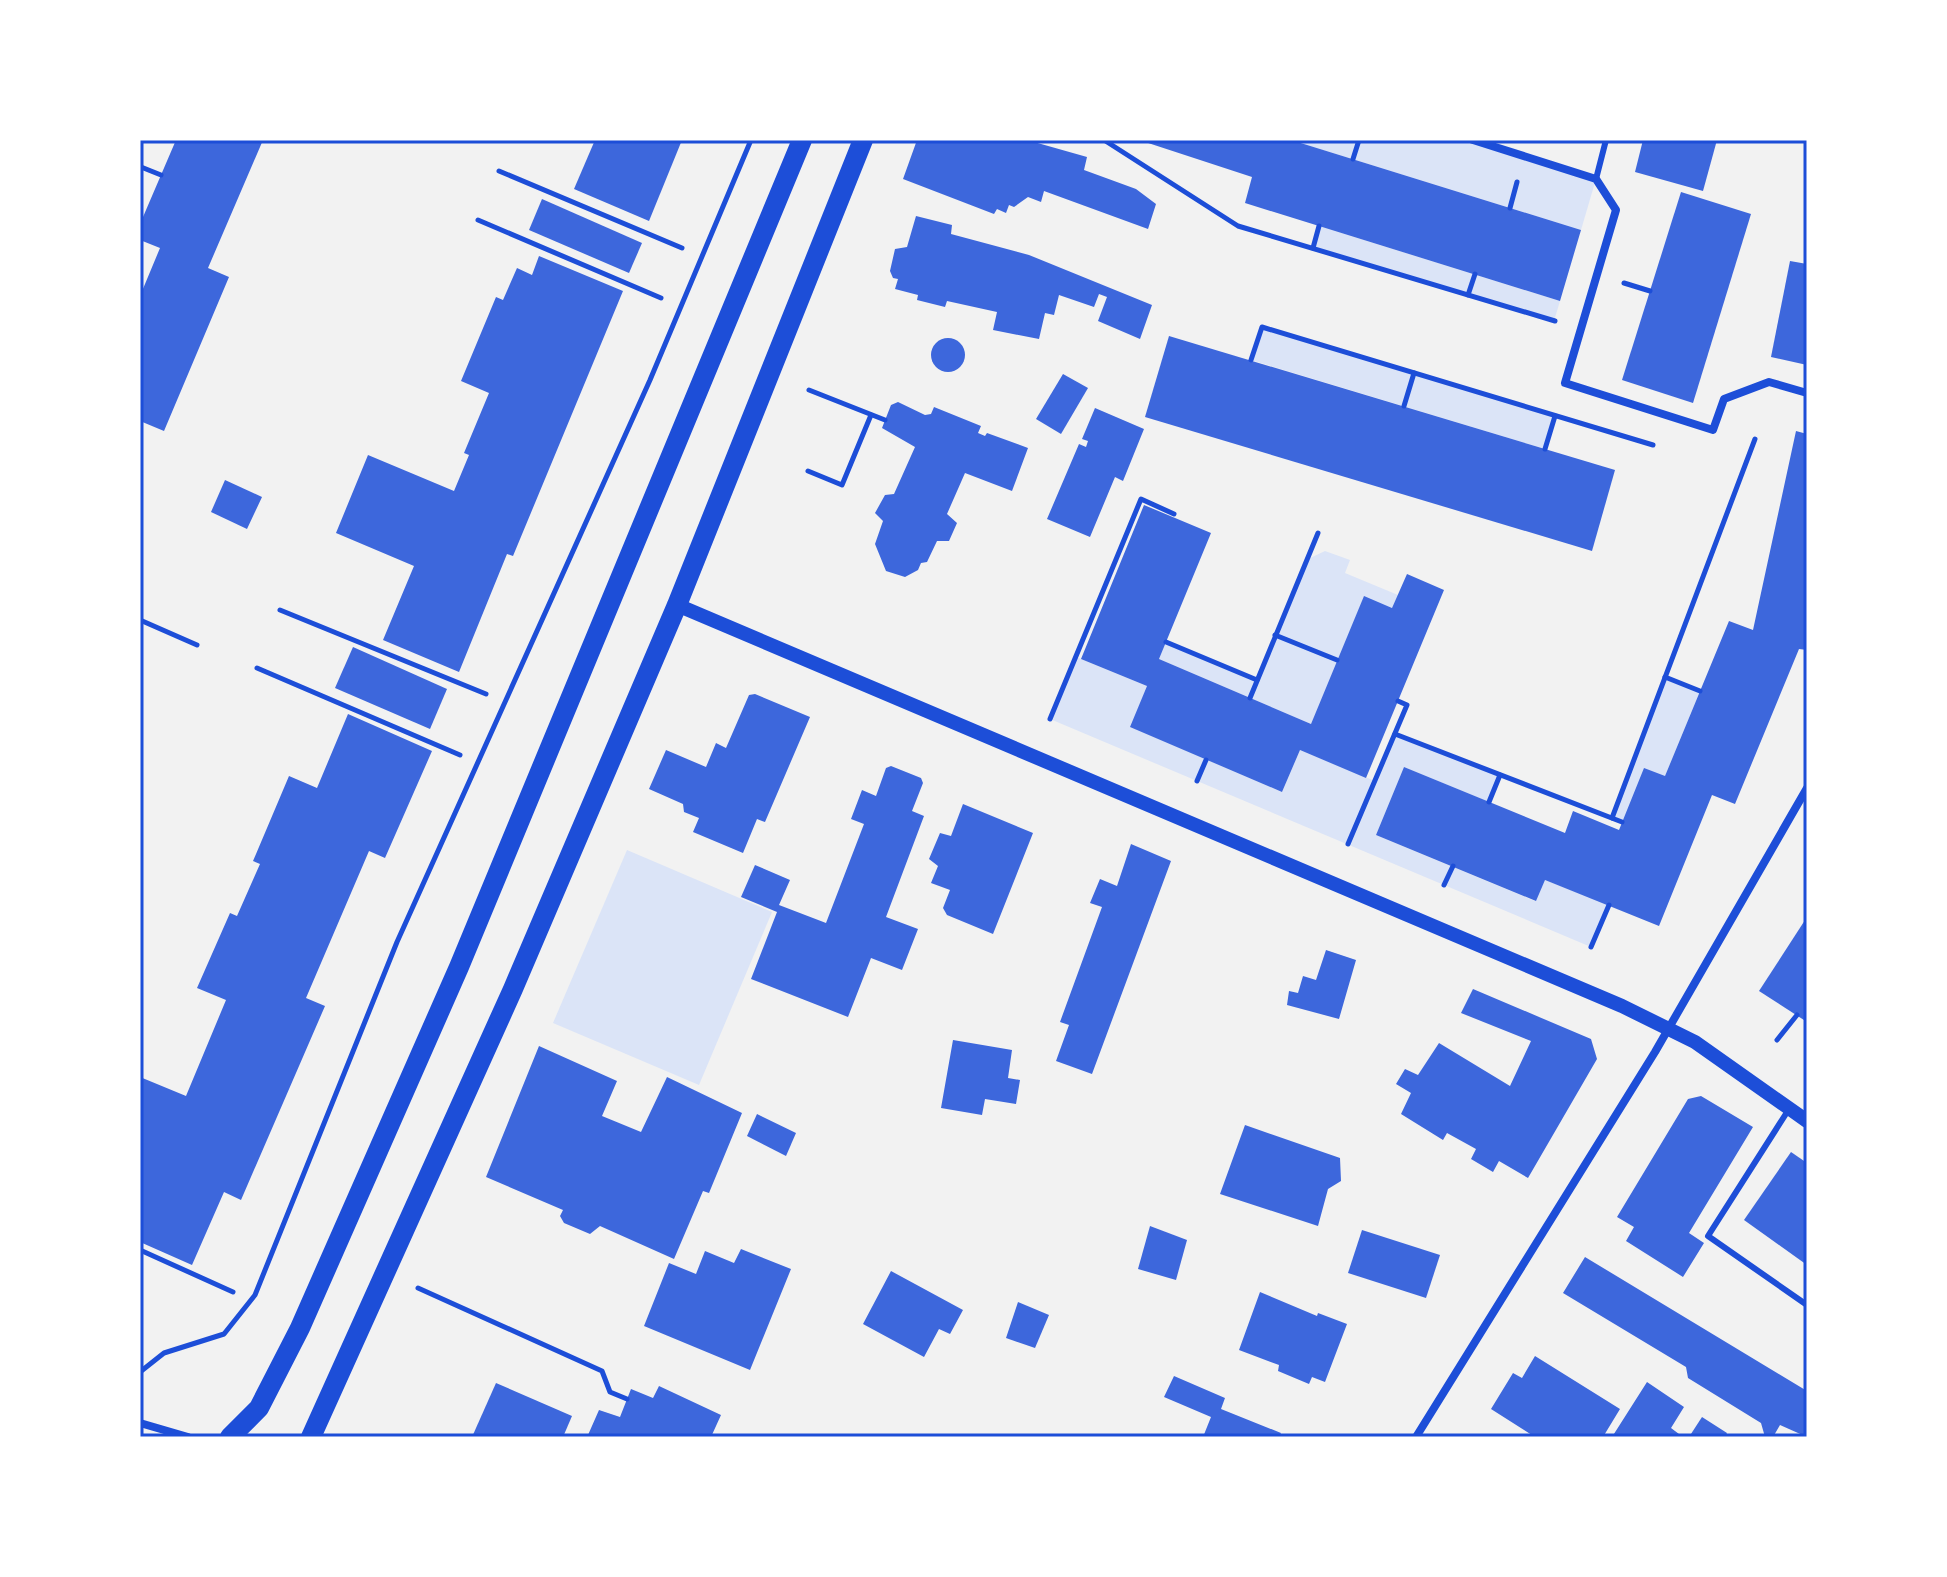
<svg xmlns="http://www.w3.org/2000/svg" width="1947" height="1577" font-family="'IBM Plex Sans',sans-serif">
  <rect width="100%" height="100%" fill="#f2f2f2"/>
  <g fill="#dbe4f7">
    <path d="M 1291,140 L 1473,140 L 1596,179 L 1581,230 Z"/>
    <path d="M 1319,226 L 1560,301 L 1554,321 L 1313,248 Z"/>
    <path d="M 1262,327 L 1555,416 L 1545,449 L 1251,360 Z"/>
    <path d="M 1325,551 L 1350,560 L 1345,573 L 1398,595 L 1392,608 L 1364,597 L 1311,724 L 1159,659 L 1166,642 L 1257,679 L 1306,560 Z"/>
    <path d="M 1076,657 L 1147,686 L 1131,727 L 1282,792 L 1300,750 L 1375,781 L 1395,734 L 1500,775 L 1489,802 L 1404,767 L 1376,835 L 1535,901 L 1545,880 L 1609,905 L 1591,947 L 1050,719 Z"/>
    <path d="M 1665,677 L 1700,691 L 1665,776 L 1622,822 L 1612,818 Z"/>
    <path d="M 627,850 L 772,912 L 699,1085 L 553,1023 Z"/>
  </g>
  <g fill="#3d67dc">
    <path d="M 176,140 L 263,140 L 208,268 L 229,277 L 164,431 L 140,421 L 140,296 L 160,248 L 140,240 L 140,224 Z"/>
    <path d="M 595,140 L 682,140 L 649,221 L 574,189 Z"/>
    <path d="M 917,140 L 1027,140 L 1087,157 L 1084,170 L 1136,189 L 1156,204 L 1148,229 L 1044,191 L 1041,202 L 1028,197 L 1014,207 L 1009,205 L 1006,213 L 997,209 L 994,214 L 903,179 Z"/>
    <path d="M 1139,140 L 1291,140 L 1581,230 L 1560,301 L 1245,203 L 1252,177 Z"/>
    <path d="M 1643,140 L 1717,140 L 1703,191 L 1635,172 Z"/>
    <path d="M 1681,192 L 1751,214 L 1693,403 L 1622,380 Z"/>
    <path d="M 542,199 L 642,243 L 629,273 L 529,230 Z"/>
    <path d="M 916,216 L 952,225 L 951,234 L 1029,255 L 1152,305 L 1140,339 L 1098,321 L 1107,297 L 1099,294 L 1094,307 L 1059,295 L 1054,315 L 1045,313 L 1039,339 L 993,330 L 997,312 L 947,301 L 945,307 L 917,300 L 918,295 L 895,289 L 898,279 L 893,278 L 890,271 L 895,249 L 907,247 Z"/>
    <path d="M 539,256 L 623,291 L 513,556 L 507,554 L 459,672 L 383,640 L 414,566 L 336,533 L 368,455 L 454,491 L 469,455 L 464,453 L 489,393 L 461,381 L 496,297 L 503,300 L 517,268 L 532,275 Z"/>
    <path d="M 1790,261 L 1807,264 L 1807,365 L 1771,357 Z"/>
    <path d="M 1169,336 L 1615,470 L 1592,551 L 1145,417 Z"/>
    <circle cx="948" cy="355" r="17"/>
    <path d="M 1063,374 L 1088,388 L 1061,434 L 1036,419 Z"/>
    <path d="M 898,402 L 925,415 L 931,414 L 934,407 L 981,426 L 978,433 L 985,436 L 987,433 L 1028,448 L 1012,491 L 965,473 L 947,514 L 957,523 L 949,541 L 937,541 L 927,562 L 921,563 L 918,570 L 905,577 L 886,571 L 875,544 L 883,521 L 875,513 L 885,495 L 894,494 L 915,447 L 882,428 L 891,405 Z"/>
    <path d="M 1095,408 L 1144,429 L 1123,481 L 1115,477 L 1090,537 L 1047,519 L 1079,444 L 1086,447 L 1088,441 L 1082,439 Z"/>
    <path d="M 1796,431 L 1807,434 L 1807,650 L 1799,649 L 1735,804 L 1712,795 L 1659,926 L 1545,880 L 1536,901 L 1376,835 L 1404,767 L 1565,833 L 1573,811 L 1619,830 L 1644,768 L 1665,776 L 1729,621 L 1753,630 Z"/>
    <path d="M 225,480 L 262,497 L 247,529 L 211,512 Z"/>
    <path d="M 1144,505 L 1211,533 L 1159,659 L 1311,724 L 1364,596 L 1392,608 L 1407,574 L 1444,590 L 1366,778 L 1300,750 L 1282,792 L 1130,727 L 1147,686 L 1081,659 Z"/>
    <path d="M 353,647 L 447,689 L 430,729 L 335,688 Z"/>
    <path d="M 755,694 L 810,717 L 765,822 L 757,819 L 743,853 L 693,832 L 699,818 L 684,812 L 683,804 L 649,789 L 666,750 L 706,767 L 716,743 L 726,748 L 749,695 Z"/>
    <path d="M 348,714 L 432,751 L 385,858 L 369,851 L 306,998 L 325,1006 L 241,1200 L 224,1192 L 192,1265 L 140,1242 L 140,1077 L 186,1096 L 226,1000 L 197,988 L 230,913 L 237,916 L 260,864 L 253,861 L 289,776 L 317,788 Z"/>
    <path d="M 891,766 L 921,778 L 923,783 L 912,811 L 924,816 L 886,917 L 918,929 L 902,970 L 871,958 L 848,1017 L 751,979 L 777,912 L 741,897 L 755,865 L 790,880 L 779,905 L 826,923 L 864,824 L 851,819 L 862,790 L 876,796 L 886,768 Z"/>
    <path d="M 963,804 L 1033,833 L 993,934 L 947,915 L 943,908 L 950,890 L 931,883 L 938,866 L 929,859 L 940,833 L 951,836 Z"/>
    <path d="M 1131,844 L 1171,861 L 1092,1074 L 1056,1061 L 1069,1025 L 1060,1022 L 1102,907 L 1090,903 L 1100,879 L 1117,886 Z"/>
    <path d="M 1807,917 L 1807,1022 L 1759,991 Z"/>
    <path d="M 1326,950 L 1356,960 L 1339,1019 L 1287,1005 L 1289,991 L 1298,993 L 1303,976 L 1316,980 Z"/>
    <path d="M 1473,989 L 1591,1039 L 1597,1059 L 1528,1178 L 1499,1161 L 1493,1172 L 1471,1159 L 1476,1149 L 1447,1133 L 1443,1140 L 1401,1114 L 1411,1093 L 1396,1084 L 1405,1069 L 1418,1075 L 1439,1043 L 1510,1086 L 1531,1041 L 1461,1013 Z"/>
    <path d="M 953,1040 L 1012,1050 L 1008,1078 L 1020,1080 L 1016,1104 L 985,1099 L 982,1115 L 941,1108 Z"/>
    <path d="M 539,1046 L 617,1081 L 602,1116 L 641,1132 L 667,1077 L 742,1113 L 709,1193 L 703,1191 L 674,1259 L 600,1226 L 590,1234 L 564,1223 L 560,1216 L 563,1210 L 486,1177 Z"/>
    <path d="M 1701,1096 L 1753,1127 L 1689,1233 L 1704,1243 L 1683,1277 L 1626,1241 L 1634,1227 L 1617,1217 L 1688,1099 Z"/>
    <path d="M 757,1114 L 796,1133 L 786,1156 L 747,1136 Z"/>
    <path d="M 1245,1125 L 1340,1158 L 1341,1181 L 1328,1189 L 1318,1226 L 1220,1194 Z"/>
    <path d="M 1791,1152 L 1807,1163 L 1807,1265 L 1744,1220 Z"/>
    <path d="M 1150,1226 L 1187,1240 L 1176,1280 L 1138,1269 Z"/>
    <path d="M 1362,1230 L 1440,1255 L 1426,1298 L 1348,1273 Z"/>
    <path d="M 741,1249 L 791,1269 L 750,1370 L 644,1326 L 669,1263 L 696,1274 L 705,1251 L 734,1263 Z"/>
    <path d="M 1585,1257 L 1807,1391 L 1807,1437 L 1780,1425 L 1773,1437 L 1765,1437 L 1761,1423 L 1688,1378 L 1686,1367 L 1563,1293 Z"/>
    <path d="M 891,1271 L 963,1310 L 950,1334 L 939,1329 L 924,1357 L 863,1324 Z"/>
    <path d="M 1260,1292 L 1317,1316 L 1318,1313 L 1347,1324 L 1325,1382 L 1312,1377 L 1309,1384 L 1278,1371 L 1279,1365 L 1239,1350 Z"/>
    <path d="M 1018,1302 L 1049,1315 L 1035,1348 L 1006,1338 Z"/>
    <path d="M 1535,1356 L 1620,1409 L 1603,1437 L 1535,1437 L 1491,1409 L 1513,1373 L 1522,1378 Z"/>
    <path d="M 1174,1376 L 1225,1398 L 1221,1409 L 1281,1433 L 1279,1437 L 1203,1437 L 1211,1417 L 1164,1397 Z"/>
    <path d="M 1647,1382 L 1684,1407 L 1671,1428 L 1683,1437 L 1612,1437 Z"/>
    <path d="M 496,1383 L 572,1416 L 563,1437 L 472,1437 Z"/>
    <path d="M 659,1386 L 721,1415 L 711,1437 L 588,1435 L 599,1410 L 620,1417 L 631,1389 L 653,1398 Z"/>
    <path d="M 1702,1417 L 1727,1433 L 1725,1437 L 1689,1437 Z"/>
  </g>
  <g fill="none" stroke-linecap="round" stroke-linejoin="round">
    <g stroke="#1d4ed8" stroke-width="5">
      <path d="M 1104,140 L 1238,226 L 1555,321"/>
      <path d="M 1353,159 L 1359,140"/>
      <path d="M 141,167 L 161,175"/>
      <path d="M 499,171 L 682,248"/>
      <path d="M 1510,208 L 1517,182"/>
      <path d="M 478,220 L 661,298"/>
      <path d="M 1313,248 L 1319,226"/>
      <path d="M 1624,283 L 1650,291"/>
      <path d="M 1468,295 L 1475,274"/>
      <path d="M 1251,360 L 1262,327 L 1653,445"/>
      <path d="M 809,390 L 885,420"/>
      <path d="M 1404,406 L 1414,373"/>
      <path d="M 1545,449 L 1555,416"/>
      <path d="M 808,471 L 842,485 L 871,415"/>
      <path d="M 280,610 L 486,694"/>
      <path d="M 140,620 L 197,645"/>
      <path d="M 1275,635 L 1337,660"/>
      <path d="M 1166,642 L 1257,680"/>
      <path d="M 257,668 L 460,755"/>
      <path d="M 1665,677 L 1700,691"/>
      <path d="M 1250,698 L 1318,533"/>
      <path d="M 1050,719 L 1141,499 L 1174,514"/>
      <path d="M 1395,734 L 1622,822"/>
      <path d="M 1197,781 L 1206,760"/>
      <path d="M 1489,802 L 1500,775"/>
      <path d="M 1612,818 L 1755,439"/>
      <path d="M 1348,844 L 1407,705 L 1398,701"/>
      <path d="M 1444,885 L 1453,866"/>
      <path d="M 1591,947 L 1609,905"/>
      <path d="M 1777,1040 L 1797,1015"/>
      <path d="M 140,1250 L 233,1292"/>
      <path d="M 418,1288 L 602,1371 L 610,1392 L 627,1399"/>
      <path d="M 140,1372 L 164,1353 L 224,1334 L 255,1295 L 397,942 L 650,380 L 751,140"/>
    </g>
    <g stroke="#1d4ed8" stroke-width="6">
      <path d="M 1596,179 L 1606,140"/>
      <path d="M 1789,1109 L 1708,1236 L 1807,1305"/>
    </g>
    <g stroke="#1d4ed8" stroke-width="8">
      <path d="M 1473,140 L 1596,179 L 1616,210 L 1565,383 L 1713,430 L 1724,399 L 1769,382 L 1807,393"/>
      <path d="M 140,1423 L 188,1437"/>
      <path d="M 1416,1437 L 1655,1052 L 1807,788"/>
    </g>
    <path stroke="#1d4ed8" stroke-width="14" d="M 677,605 L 1622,1006 L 1695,1042 L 1807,1121"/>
    <g stroke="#1d4ed8" stroke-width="20">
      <path d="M 230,1437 L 259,1408 L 300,1328 L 459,967 L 802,140"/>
      <path d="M 311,1437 L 513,989 L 677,605 L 863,140"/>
    </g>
  </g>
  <rect width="1947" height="1577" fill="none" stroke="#ffffff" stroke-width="284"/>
  <rect x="142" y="142" width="1663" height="1293" fill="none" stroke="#1d4ed8" stroke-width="3"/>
</svg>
